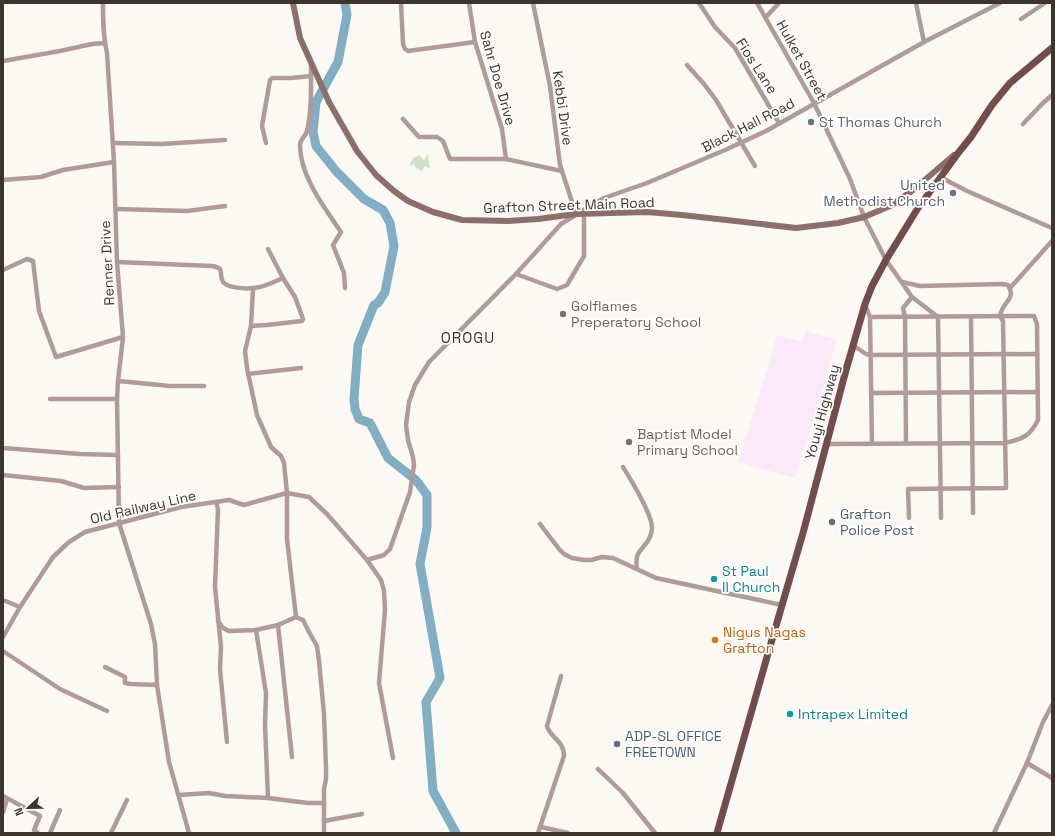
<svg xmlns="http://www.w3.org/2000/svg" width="1055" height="836" font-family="'Space Grotesk',sans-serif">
  <rect width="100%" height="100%" fill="#fcf8f3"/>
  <path fill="#fbe8f8" d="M 806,331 L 836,340 L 826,378 L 795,478 L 738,462 L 767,370 L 777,335 L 802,342 Z"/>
  <path fill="#cfe1c4" d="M 428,154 L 430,169 L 425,166 L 422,171 L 416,168 L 414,164 L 409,166 L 413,158 L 420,155 L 424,161 Z"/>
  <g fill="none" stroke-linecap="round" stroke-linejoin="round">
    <path stroke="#81aec2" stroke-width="9" d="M 345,3 L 347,15 L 338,62 L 316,102 L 313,132 L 316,146 L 336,171 L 364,199 L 383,210 L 390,223 L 394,246 L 385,292 L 378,303 L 374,305 L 358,345 L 354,399 L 355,409 L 359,419 L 370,423 L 388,458 L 416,480 L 427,495 L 427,528 L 420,564 L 440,678 L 426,702 L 433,791 L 456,833"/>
    <g stroke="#b09b98" stroke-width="4.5">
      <path d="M 103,3 C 103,20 103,36 107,53 L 114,162 L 117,262 L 123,337 L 118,381 L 117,399 L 119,523 L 151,624 L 155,644 L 157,685 L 169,762 L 189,833"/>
      <path d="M 401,3 L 403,44 L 405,49 L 408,51 L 475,42"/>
      <path d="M 469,3 L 475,42 L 502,129 L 506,159"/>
      <path d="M 533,3 L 550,86 L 560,165 L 576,214"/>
      <path d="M 699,3 L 715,27 L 735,48 L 779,123"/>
      <path d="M 757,3 L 814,103 L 850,179 L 864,217 L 886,260 L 912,297 L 938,317 L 941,518"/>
      <path d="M 916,3 L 924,42"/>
      <path d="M 766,17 L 779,3"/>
      <path d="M 1021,19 L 1045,3"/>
      <path d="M 3,61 L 60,51 L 92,44 L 105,43"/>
      <path d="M 311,64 C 311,86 312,110 307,131 C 306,136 300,139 300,145 C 300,176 324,207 341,232 L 333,245 L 344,273 L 345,288"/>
      <path d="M 687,65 L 704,84 L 716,100 L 755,166"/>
      <path d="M 403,119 L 419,137 L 437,137 L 443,141 L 450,159 L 506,159 L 562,171"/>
      <path d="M 1023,124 L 1042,104 L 1052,95"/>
      <path d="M 113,143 L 162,144 L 225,140"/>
      <path d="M 266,143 L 262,126 L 270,80 L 272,78 L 291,78 L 311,76"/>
      <path d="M 940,177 L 967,191 L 1052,228"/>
      <path d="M 3,180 L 41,177 L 63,170 L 114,162"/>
      <path d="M 116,209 L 187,211 L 225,206"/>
      <path d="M 117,262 L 212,266 C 226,268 218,274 223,282 C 227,288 246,289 253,288 C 263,288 274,282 283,278 L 268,249"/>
      <path d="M 3,270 L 27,259 L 33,261 L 39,311 L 56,357 L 123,337"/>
      <path d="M 516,274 L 557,289 L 567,285 L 584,256 L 584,214"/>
      <path d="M 902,282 L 920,286 L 1002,284 L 1008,285 C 1017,300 1002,301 1000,316 L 1003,321 L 1006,488 L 908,489 L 909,518"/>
      <path d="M 1010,288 L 1052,241"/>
      <path d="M 253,289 L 251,326 L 245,351 L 247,368 L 257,415 L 271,447 L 281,456 L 284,463 L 287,493 L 287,539 L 296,617"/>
      <path d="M 865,304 L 870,317 L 872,444"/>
      <path d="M 971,317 L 973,513"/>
      <path d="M 251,326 L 267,325 L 302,321 L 303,319 L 295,297 L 283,278"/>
      <path d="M 854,346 L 866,354 L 871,355 L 1037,354"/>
      <path d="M 248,374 L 301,368"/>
      <path d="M 118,381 L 170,386 L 204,386"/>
      <path d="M 871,393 L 1038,392"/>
      <path d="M 50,399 L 117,399"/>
      <path d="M 906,443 L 905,317 L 903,308 L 912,297"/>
      <path d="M 828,444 L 1005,443 C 1023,439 1030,436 1038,420 L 1037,324 L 1034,316 L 870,317"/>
      <path d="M 3,448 L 80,454 L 118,455"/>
      <path d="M 623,467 C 631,480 652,513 652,528 C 652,531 651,534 650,537 C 643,552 634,549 637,569"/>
      <path d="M 3,475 L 61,481 L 84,488 L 119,487"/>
      <path d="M 216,502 L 218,509 L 215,587 L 221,647 L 220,669 L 227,742"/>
      <path d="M 540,524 L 559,549 L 564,554 L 572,558 L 584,560 L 591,560 L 602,557 L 613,558 L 656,578 L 782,605"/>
      <path d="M 367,560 L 381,580 L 384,591 L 385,610 L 379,683 L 393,758"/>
      <path d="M 3,600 L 20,607"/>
      <path d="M 218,621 L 223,628 L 229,631 L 256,630 L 278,625 L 296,617 L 303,620 L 309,632 L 317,646 L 319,661 L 324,714 L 326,769 L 326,779 L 324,789 L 324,833"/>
      <path d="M 278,625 L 292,757"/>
      <path d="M 256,630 L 266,693 L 265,725 L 268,798"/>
      <path d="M 3,637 L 20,607 L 53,557 L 69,542 L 85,532 L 181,507 L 229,500 L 244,505 L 287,493 L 309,497 L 327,514 L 367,560 L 384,555 L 390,549 L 410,492 L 414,465 L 413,457 L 408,440 L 406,425 L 409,402 L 415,385 L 429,362 L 516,274 L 561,224 L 604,198 L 647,183 L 725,150 L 766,131 L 924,42 L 1000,3"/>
      <path d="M 3,651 L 60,689 L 107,711"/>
      <path d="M 105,667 L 125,677 L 125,683 L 131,684 L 157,685"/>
      <path d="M 1027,763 L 1052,778"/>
      <path d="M 598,769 L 623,793 L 655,833"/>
      <path d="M 179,795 L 209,793 L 225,796 L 268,798 L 308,803 L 324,803 L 324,805"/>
      <path d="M 3,796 L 40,816 L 34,830 L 38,833"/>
      <path d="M 3,812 L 7,799"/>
      <path d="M 324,819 L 324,821 L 362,814"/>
      <path d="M 541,827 L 568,833"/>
      <path d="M 50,833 L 60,810"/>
      <path d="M 111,833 L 127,800"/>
      <path d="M 538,833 L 564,756 C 564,740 550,738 547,726 L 561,676"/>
      <path d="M 994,833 L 1027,763 L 1043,722 L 1052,705"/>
    </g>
    <path stroke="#8c6e6a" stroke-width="6" d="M 293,3 L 300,38 L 329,102 L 357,151 L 376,175 L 394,191 L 408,201 L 433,212 L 462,220 L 508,221 L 538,219 L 576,214 L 647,212 L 682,215 L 796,228 L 838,223 L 864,217 L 890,206 L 913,190 L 954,155"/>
    <path stroke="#714e4b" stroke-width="7" d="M 717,833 L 767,657 L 803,533 L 846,370 L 865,304 L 872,286 L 886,260 L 918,208 L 959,152 L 971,137 L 992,105 L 1010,83 L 1052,48"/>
  </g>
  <g fill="#6b7280" stroke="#fff" stroke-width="1.5">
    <circle cx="811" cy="122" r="4"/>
    <circle cx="953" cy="193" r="4"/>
  </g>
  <g fill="#8d6e63" stroke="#fff" stroke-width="1.5">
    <circle cx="563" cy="314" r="4"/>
    <circle cx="629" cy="442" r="4"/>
  </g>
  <g fill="#5c6f8a" stroke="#fff" stroke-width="1.5">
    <circle cx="832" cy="522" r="4"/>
    <circle cx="617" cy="744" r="4"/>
  </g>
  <g fill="#0f9aa8" stroke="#fff" stroke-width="1.5">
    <circle cx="714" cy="579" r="4"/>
    <circle cx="790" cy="714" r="4"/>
  </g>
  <circle fill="#e8710a" stroke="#fff" stroke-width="1.5" cx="715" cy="640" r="4"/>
  <g text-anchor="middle" stroke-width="3.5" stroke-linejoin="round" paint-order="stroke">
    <g font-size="14" fill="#3d352b" stroke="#fff">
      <text transform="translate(802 60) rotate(61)" y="5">Hulket Street</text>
      <text transform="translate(757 66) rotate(57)" y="5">Fios Lane</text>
      <text transform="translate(498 78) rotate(74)" y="5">Sahr Doe Drive</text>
      <text transform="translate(563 108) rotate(82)" y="5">Kebbi Drive</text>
      <text transform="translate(748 125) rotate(-27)" y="5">Black Hall Road</text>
      <text transform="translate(569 205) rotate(-2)" y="5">Grafton Street Main Road</text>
      <text transform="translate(107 263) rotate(-93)" y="5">Renner Drive</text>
      <text transform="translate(822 412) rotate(-75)" y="5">Youyi Highway</text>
      <text transform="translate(143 507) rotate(-13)" y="5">Old Railway Line</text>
    </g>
    <g font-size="14" fill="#5b616d" stroke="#fff" text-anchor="start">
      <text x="819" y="127">St Thomas Church</text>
      <text x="945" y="190" text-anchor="end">United<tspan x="945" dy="16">Methodist Church</tspan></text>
    </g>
    <g font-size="14" fill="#785e54" stroke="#fff" text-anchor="start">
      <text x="571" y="311">Golflames<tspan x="571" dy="16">Preperatory School</tspan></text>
      <text x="637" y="439">Baptist Model<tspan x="637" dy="16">Primary School</tspan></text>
    </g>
    <g font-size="14" fill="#4e5e75" stroke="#fff" text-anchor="start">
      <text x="840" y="519">Grafton<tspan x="840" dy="16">Police Post</tspan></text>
      <text x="625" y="741">ADP-SL OFFICE<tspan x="625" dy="16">FREETOWN</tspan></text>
    </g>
    <g font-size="14" fill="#0d838f" stroke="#fff" text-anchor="start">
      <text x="722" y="576">St Paul<tspan x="722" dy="16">II Church</tspan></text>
      <text x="798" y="719">Intrapex Limited</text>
    </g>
    <g font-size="14" fill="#c56008" stroke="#fff" text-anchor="start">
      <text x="723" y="637">Nigus Nagas<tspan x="723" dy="16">Grafton</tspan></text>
    </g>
    <g font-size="15" letter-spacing="1" fill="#3d352b" stroke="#fff">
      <text x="468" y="343">OROGU</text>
    </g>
  </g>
  <rect width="1055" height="836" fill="none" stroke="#3d352b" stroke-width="8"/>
  <g transform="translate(28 808) rotate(248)" stroke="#ffffff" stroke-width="3" paint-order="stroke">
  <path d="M0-3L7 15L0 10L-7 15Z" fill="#3d352b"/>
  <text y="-6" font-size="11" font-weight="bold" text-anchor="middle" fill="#3d352b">N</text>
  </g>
</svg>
